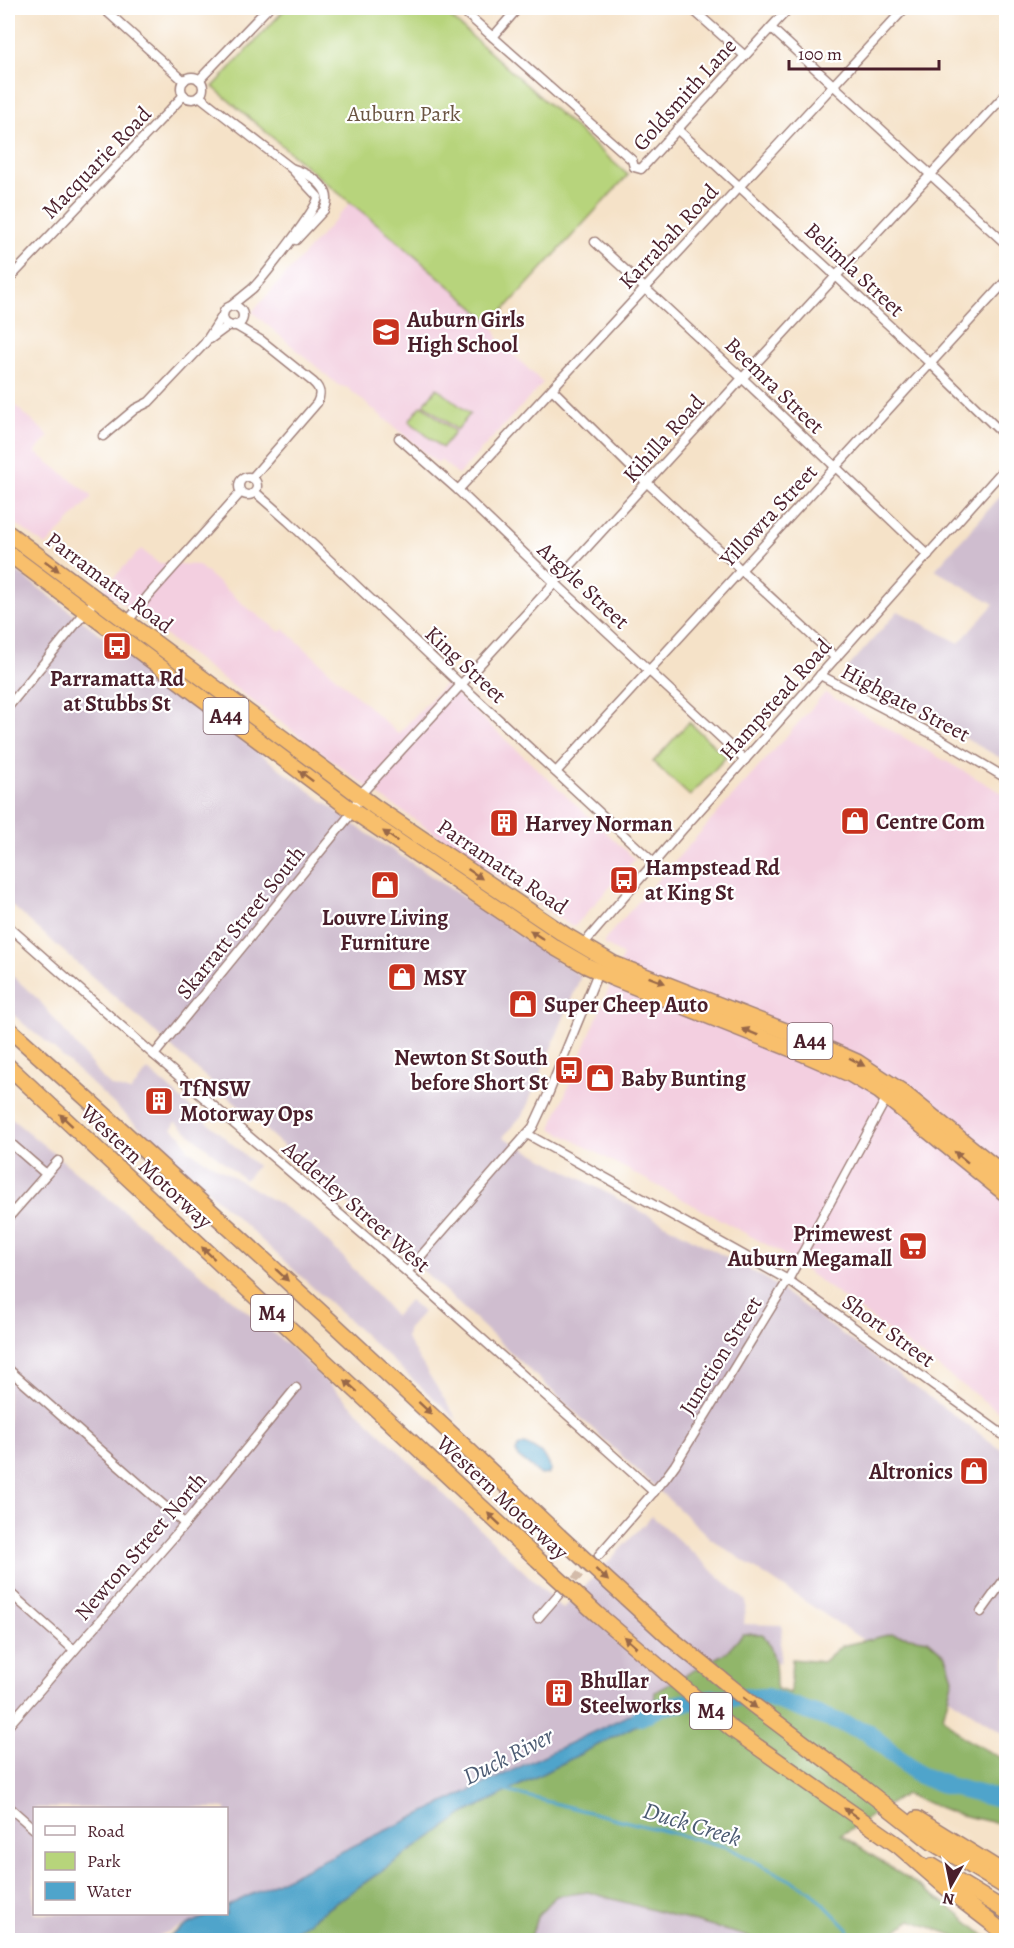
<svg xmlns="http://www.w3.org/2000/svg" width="1014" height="1948" font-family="Alegreya,serif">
  <rect width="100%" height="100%" fill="#fff"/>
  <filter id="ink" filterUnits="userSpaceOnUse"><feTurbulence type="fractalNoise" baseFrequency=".0167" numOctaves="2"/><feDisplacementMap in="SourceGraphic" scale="12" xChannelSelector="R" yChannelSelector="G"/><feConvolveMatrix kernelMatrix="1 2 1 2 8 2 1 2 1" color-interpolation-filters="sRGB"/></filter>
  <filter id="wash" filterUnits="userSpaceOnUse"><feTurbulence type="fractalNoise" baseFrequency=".008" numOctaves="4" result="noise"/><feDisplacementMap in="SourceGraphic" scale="24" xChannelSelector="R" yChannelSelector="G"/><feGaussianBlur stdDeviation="1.35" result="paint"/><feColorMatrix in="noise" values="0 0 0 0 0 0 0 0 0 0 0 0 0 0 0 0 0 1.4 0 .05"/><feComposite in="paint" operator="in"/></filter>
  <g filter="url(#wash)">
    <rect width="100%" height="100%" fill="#f5e2c8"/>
    <g fill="#f3cfe0">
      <path d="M 351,202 L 492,323 L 499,341 L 543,383 L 458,475 L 441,460 L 437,463 L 348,388 L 338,385 L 252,312 Z"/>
      <path d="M 9,400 L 49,436 L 35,452 L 91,495 L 91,498 L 46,546 L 8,518 L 8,401 Z"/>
      <path d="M 141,549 L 158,563 L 198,565 L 244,605 L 280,632 L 284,629 L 398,734 L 445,684 L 635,859 L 576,925 L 571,926 L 553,914 L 377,794 L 103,589 Z"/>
      <path d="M 825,693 L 1006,795 L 1006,1417 L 780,1252 L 551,1128 L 623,955 L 604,944 L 605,939 Z"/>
    </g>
    <g fill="#cfbdcf">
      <path d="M 1006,490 L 1006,761 L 845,671 L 898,611 L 959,643 L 994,604 L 935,570 Z"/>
      <path d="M 8,565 L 359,828 L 581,976 L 524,1113 L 503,1137 L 765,1278 L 1006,1453 L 1006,1735 L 711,1539 L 401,1250 L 8,902 Z"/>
      <path d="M 8,972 L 39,1000 L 104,1080 L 111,1086 L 130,1092 L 148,1070 L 257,1166 L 245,1180 L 176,1122 L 172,1128 L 182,1137 L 188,1150 L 281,1205 L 310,1225 L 342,1256 L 395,1316 L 409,1300 L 423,1312 L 407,1330 L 406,1338 L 458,1421 L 41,1037 L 34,1033 L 8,1010 Z"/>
      <path d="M 8,1116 L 295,1351 L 563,1609 L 652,1516 L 746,1601 L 744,1624 L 782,1625 L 780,1663 L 776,1662 L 770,1645 L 744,1635 L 727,1652 L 655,1692 L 654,1703 L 227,1906 L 226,1808 L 34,1808 L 34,1914 L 211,1914 L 149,1940 L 8,1940 Z"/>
      <path d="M 588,1892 L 760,1940 L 530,1940 L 537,1917 L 556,1896 Z"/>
    </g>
    <g fill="#b7d47b" stroke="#807a53" stroke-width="1.5">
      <path d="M 286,8 L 440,8 L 628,175 L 492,323 L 381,227 L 326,183 L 213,87 Z"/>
      <path d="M 437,388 L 470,414 L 457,430 L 424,404 Z"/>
      <path d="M 422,405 L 455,432 L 442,448 L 409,421 Z"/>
      <path d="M 689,722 L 726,757 L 690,796 L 653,762 Z"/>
    </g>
    <path fill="#91b66b" stroke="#6e6a4b" stroke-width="1.5" d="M 743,1634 L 763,1634 C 776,1654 776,1666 776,1689 L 790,1693 L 792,1659 L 823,1662 L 841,1646 L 892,1634 L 928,1640 L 946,1656 L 953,1678 L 943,1717 L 964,1738 L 1006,1761 L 1006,1825 L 956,1814 L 905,1794 L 841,1835 L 945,1903 L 990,1940 L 967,1940 L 911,1920 L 894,1933 L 898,1940 L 760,1940 L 588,1892 L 556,1896 L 537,1917 L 530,1940 L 265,1940 L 292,1933 L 464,1814 L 665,1710 L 654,1703 L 655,1692 L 727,1652 Z"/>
    <g fill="#4fa4cb" stroke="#4c627b" stroke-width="1.5">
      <path d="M 524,1444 C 535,1448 552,1459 550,1471 L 549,1474 L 541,1475 L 518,1457 L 516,1452 L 518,1447 Z"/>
      <path d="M 654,1703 L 666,1710 L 464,1814 L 292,1933 L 265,1940 L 163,1940 L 187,1925 L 211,1914 L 226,1914 L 227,1906 Z"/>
    </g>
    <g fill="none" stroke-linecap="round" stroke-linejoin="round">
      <path stroke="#4fa4cb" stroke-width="3" d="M 506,1791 L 727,1847 L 811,1891 L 848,1929 L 853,1940"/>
      <path stroke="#4fa4cb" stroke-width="18" d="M 640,1717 L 661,1707 L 711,1698 L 767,1697 L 867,1732 L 919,1775 L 948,1786 L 1006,1801"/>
    </g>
  </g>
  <g filter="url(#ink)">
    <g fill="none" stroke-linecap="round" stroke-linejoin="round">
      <path stroke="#d3bba9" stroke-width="8" stroke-dasharray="8 4" stroke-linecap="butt" d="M 566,1588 L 599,1555"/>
      <g stroke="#a0807a" stroke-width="11">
        <g id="street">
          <path d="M 103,8 L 184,81"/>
          <path d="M 460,8 L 632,160 L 634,167 L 641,169 L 789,8"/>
          <path d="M 691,8 L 744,55"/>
          <path d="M 771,28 L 1006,244"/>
          <path d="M 493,37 L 518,8"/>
          <circle cx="192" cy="88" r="11"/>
          <path d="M 199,80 L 268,8"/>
          <path d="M 199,96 L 291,168 L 318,197 C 318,208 264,277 253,288 C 246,294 238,300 231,306"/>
          <path d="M 677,129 L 931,364 L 1006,437"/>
          <path d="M 291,168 C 308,173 336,188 324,210 L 296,240"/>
          <path d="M 595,242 L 742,378 L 928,555"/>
          <path d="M 8,280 L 184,95"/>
          <circle cx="233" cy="316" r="10"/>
          <path d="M 235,325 L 262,341 L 313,382 C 321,389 321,395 317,403 L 252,478"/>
          <path d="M 210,339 L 229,325"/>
          <path d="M 552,389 L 642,478 L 836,658"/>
          <path d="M 103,436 L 135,409 L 149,402 L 205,343 L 223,315"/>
          <path d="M 399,438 L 458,490 L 555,583 L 745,760"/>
          <circle cx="248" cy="486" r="9"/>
          <path d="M 458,490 L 905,8"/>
          <path d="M 255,492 L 288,521 L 456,680 L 653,862"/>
          <path d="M 127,622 L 148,596 L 241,492"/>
          <path d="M 820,675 L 932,734 L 1006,778"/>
          <path d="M 8,707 L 96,599"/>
          <path d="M 556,772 L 1006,281"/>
          <path d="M 8,926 L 154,1055 L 407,1272 L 654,1492"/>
          <path d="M 581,947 L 683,829 L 1006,467"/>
          <path d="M 154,1055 L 346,820 L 353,811 L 359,796 L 836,276 L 1006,94"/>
          <path d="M 527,1134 L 788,1280 L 1006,1437"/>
          <path d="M 8,1141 L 46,1174"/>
          <path d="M 8,1218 L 58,1161"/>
          <path d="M 407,1272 L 533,1127 L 547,1097 L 599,970"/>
          <path d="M 8,1369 L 185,1524"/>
          <path d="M 599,1555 L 664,1480 L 675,1465 L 788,1280 L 887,1097"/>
          <path d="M 8,1591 L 74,1650"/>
          <path d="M 981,1612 L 1006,1577"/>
          <path d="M 538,1618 L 559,1594"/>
          <path d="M 8,1726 L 185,1524 L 296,1388"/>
          <path d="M 8,1806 L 34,1829"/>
        </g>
      </g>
      <g stroke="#a0807a" stroke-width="18">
        <g id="highway">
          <path d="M 8,533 L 375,807 L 565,935 L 614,964 L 801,1037 L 857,1062 L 901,1091 L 1006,1176"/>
          <path d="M 8,553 L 353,811 L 554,947 L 585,965 L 613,978 L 804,1054 L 850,1074 L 879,1091 L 1006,1194"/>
          <path d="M 8,1028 C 194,1194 378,1363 559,1536"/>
          <path d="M 8,1066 L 537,1559"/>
          <path d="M 862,1787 L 932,1842 L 1006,1887"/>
          <path d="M 917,1819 L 1006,1874"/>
          <path d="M 899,1846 L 955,1895 L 1006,1934"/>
          <path d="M 932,1866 L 1006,1911"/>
        </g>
      </g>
      <use href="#street" stroke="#fff" stroke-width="8"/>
      <use href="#highway" stroke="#f8bf6c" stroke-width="15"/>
      <g stroke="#a0807a" stroke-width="18" stroke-linecap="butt">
        <g id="highway-bridge">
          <path d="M 559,1536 L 669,1637 L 752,1704 L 862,1787"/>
          <path d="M 537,1559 L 597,1614 L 732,1729 L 899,1846"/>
        </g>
      </g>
      <use href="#highway-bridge" stroke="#f8bf6c" stroke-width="15"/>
    </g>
    <defs><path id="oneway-solid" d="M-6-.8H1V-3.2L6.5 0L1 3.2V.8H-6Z" transform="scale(1.5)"/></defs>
    <g fill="#986748">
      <use href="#oneway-solid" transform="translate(52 566) rotate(36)"/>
      <use href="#oneway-solid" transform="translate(306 776) rotate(-143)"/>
      <use href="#oneway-solid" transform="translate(390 836) rotate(-145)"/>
      <use href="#oneway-solid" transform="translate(475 874) rotate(34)"/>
      <use href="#oneway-solid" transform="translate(537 935) rotate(-146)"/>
      <use href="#oneway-solid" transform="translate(657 980) rotate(21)"/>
      <use href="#oneway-solid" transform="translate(750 1032) rotate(-158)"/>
      <use href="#oneway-solid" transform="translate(857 1062) rotate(28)"/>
      <use href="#oneway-solid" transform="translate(66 1120) rotate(-137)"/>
      <use href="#oneway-solid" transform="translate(961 1157) rotate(-141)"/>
      <use href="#oneway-solid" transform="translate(208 1253) rotate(-137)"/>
      <use href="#oneway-solid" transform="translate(282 1275) rotate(43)"/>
      <use href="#oneway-solid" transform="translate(351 1386) rotate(-137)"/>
      <use href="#oneway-solid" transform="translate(425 1408) rotate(43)"/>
      <use href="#oneway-solid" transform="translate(494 1519) rotate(-137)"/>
      <use href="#oneway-solid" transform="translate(602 1575) rotate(43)"/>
      <use href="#oneway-solid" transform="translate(630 1642) rotate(-139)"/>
      <use href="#oneway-solid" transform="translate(750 1703) rotate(38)"/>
      <use href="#oneway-solid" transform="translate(851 1813) rotate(-145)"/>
    </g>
  </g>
  <defs>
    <g id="school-square" transform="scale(1.5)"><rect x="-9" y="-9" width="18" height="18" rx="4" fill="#c8321e" stroke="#fff"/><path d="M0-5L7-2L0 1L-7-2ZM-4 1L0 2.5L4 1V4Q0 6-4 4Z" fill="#fff"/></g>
    <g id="bus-square" transform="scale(1.5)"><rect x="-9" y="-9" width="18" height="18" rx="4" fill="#c8321e" stroke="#fff"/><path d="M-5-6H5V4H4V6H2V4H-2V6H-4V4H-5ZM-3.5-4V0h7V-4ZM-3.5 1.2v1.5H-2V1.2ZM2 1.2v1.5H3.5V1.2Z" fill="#fff"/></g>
    <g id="shop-square" transform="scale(1.5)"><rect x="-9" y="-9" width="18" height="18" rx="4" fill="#c8321e" stroke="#fff"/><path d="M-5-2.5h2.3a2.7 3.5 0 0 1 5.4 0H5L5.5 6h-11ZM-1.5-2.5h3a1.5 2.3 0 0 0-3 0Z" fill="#fff"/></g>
    <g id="building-square" transform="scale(1.5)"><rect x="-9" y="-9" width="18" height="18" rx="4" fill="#c8321e" stroke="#fff"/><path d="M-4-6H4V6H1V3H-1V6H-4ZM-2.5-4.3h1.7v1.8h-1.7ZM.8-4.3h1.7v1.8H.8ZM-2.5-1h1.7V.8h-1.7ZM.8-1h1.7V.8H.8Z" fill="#fff"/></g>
    <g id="supermarket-square" transform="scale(1.5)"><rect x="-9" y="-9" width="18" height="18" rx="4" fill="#c8321e" stroke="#fff"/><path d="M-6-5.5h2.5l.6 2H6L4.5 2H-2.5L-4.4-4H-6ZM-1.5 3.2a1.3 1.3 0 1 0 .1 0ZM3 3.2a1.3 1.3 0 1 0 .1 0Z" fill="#fff"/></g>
  </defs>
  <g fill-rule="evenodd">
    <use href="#school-square" x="386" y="332"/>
    <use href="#bus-square" x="117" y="646"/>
    <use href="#shop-square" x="855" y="821"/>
    <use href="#building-square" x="504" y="823"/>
    <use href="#bus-square" x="624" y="880"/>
    <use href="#shop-square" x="385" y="885"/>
    <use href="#shop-square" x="402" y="977"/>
    <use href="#shop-square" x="523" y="1004"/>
    <use href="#bus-square" x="569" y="1070"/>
    <use href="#shop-square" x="600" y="1078"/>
    <use href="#building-square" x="159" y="1101"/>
    <use href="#supermarket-square" x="913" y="1246"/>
    <use href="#shop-square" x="974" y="1471"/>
    <use href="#building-square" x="559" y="1693"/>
  </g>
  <g text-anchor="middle" stroke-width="4.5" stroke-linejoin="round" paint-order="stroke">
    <g fill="#fff" stroke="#80626b" stroke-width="1.5">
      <rect x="203.5" y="698" width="45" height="36" rx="4.5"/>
      <rect x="787.5" y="1023" width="45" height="36" rx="4.5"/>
      <rect x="251" y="1295" width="42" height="36" rx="4.5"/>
      <rect x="690" y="1693" width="42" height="36" rx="4.5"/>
    </g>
    <g font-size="21" font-weight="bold" fill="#4a1f2b">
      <text x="226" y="723">A44</text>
      <text x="810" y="1048">A44</text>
      <text x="272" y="1320">M4</text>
      <text x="711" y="1718">M4</text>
    </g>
    <g font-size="22" fill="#4a1f2b" stroke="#fff">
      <text transform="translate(684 94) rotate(-48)" y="8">Goldsmith Lane</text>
      <text transform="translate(96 162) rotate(-46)" y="8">Macquarie Road</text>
      <text transform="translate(668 236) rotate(-47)" y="8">Karrabah Road</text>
      <text transform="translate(855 269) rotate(43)" y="8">Belimla Street</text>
      <text transform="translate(775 385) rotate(44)" y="8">Beemra Street</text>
      <text transform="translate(663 438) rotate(-48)" y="8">Kihilla Road</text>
      <text transform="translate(768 515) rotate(-47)" y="8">Yillowra Street</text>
      <text transform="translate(110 582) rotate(37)" y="8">Parramatta Road</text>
      <text transform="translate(584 585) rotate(43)" y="8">Argyle Street</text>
      <text transform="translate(466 664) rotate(43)" y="8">King Street</text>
      <text transform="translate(775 699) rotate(-48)" y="8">Hampstead Road</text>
      <text transform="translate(906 702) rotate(28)" y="8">Highgate Street</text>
      <text transform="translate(503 866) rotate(34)" y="8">Parramatta Road</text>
      <text transform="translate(240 922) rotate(-51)" y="8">Skarratt Street South</text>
      <text transform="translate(147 1166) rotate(43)" y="8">Western Motorway</text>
      <text transform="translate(357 1206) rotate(41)" y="8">Adderley Street West</text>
      <text transform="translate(889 1330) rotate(36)" y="8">Short Street</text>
      <text transform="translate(720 1355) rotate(-58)" y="8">Junction Street</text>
      <text transform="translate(503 1497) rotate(43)" y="8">Western Motorway</text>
      <text transform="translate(140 1546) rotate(-49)" y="8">Newton Street North</text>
    </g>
    <g font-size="22" fill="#6b5543" stroke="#fff">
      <text x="404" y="121">Auburn Park</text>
    </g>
    <g font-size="22" font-weight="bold" fill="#4a1f2b" stroke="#fff" text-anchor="start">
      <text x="407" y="327">Auburn Girls<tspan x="407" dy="25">High School</tspan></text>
      <text x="117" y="686" text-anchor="middle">Parramatta Rd<tspan x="117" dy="25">at Stubbs St</tspan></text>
      <text x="876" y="829">Centre Com</text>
      <text x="525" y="831">Harvey Norman</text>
      <text x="645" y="875">Hampstead Rd<tspan x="645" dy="25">at King St</tspan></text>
      <text x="385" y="925" text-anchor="middle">Louvre Living<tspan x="385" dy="25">Furniture</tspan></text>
      <text x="423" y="985">MSY</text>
      <text x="544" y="1012">Super Cheep Auto</text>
      <text x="548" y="1065" text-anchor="end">Newton St South<tspan x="548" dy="25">before Short St</tspan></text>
      <text x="621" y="1086">Baby Bunting</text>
      <text x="180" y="1096">TfNSW<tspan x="180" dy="25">Motorway Ops</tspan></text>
      <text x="892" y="1241" text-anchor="end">Primewest<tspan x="892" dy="25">Auburn Megamall</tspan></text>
      <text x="953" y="1479" text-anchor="end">Altronics</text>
      <text x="580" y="1688">Bhullar<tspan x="580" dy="25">Steelworks</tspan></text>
    </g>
    <g font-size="24" font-style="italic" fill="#4c5b73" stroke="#fff">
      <text transform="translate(508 1756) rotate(-27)" y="8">Duck River</text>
      <text transform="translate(692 1824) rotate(17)" y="8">Duck Creek</text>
    </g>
  </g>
  <rect width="1014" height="1948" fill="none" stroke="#fff" stroke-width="30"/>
  <rect x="33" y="1807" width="195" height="108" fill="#ffffff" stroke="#b7a5aa" stroke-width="1.5"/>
  <rect x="45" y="1826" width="30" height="9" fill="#ffffff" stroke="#b7a5aa" stroke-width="1.5"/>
  <text x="87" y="1837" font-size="18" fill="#4a1f2b">Road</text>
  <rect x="45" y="1852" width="30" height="18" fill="#b7d47b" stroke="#b7a5aa" stroke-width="1.5"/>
  <text x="87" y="1867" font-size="18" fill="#4a1f2b">Park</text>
  <rect x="45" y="1882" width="30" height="18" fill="#4fa4cb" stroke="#b7a5aa" stroke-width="1.5"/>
  <text x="87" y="1897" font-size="18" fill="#4a1f2b">Water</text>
  <g transform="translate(951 1885) rotate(189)" stroke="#ffffff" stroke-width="4.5" paint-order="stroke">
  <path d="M0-4.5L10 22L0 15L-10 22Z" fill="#4a1f2b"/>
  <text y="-9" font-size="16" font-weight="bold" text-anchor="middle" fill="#4a1f2b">N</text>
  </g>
  <path d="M789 60v9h150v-9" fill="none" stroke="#4a1f2b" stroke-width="3"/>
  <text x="798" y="60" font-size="18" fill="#4a1f2b" stroke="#ffffff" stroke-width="4.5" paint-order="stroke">100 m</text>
</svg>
